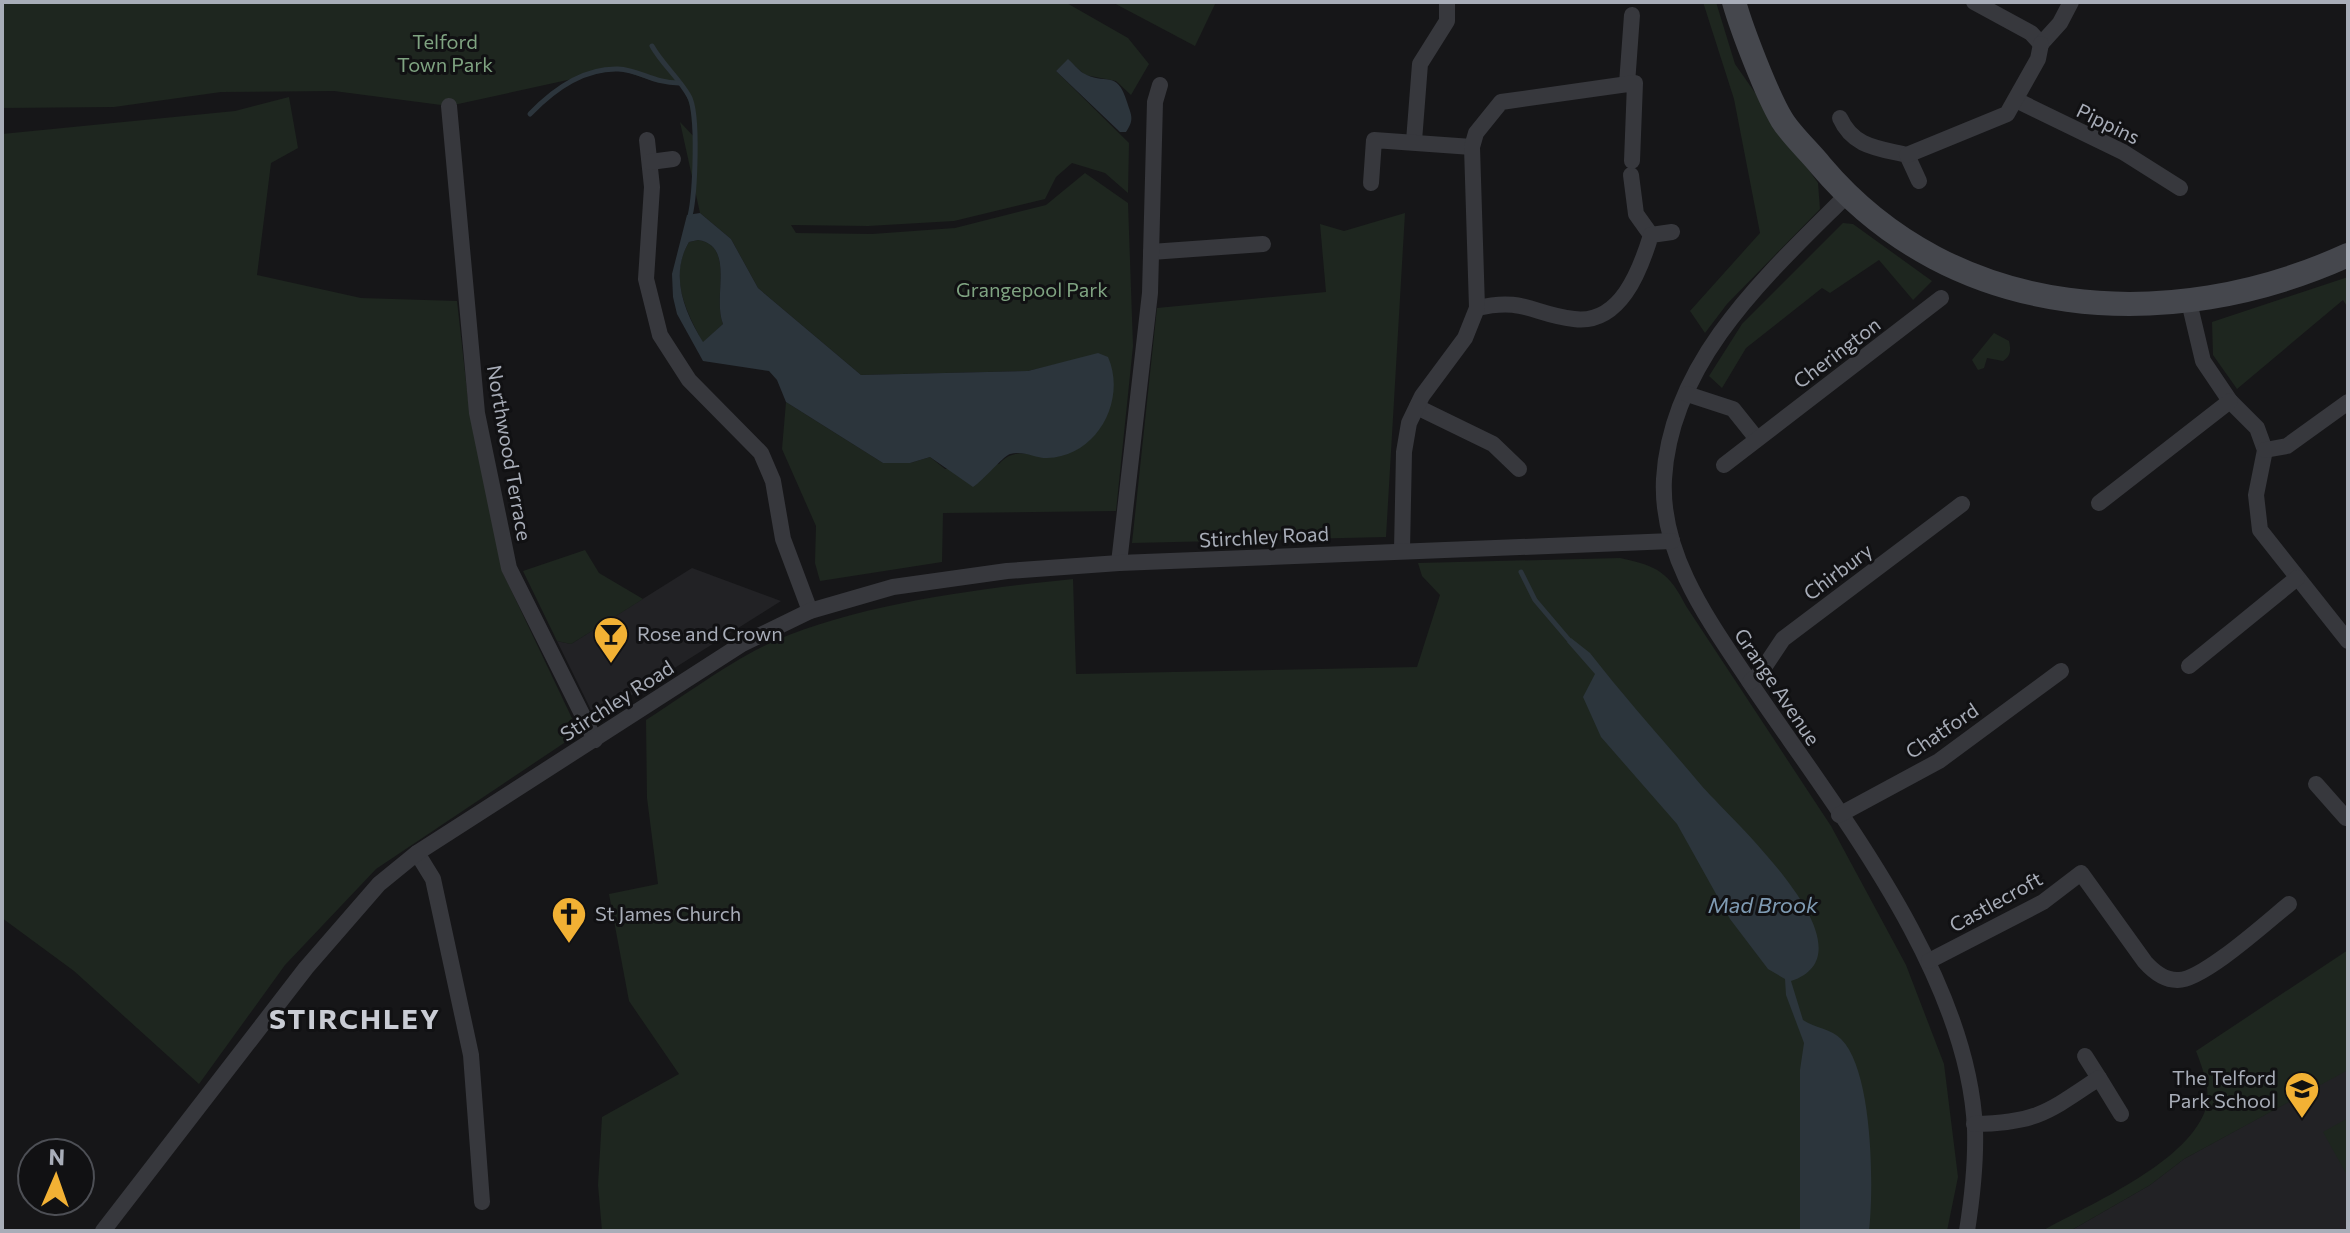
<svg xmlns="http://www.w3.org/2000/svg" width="2350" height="1233" font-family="Commissioner,sans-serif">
  <rect width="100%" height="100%" fill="#161618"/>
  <g fill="#222225">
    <path d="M 692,568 L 781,601 L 614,706 L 591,710 L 557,641 L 571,644 Z"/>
    <path d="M 2348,1069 L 2348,1231 L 2070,1231 L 2150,1185 L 2184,1159 Z"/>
  </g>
  <g fill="#1e261f">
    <path d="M 2,2 L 1065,2 L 1128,38 L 1149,64 L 1131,95 L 1116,81 L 1085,75 L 1068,60 L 1056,71 L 1129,143 L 1128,193 L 1105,173 L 1072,163 L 1056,177 L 1045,199 L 954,221 L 868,226 L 791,225 L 796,233 L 872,234 L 955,228 L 1046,205 L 1085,173 L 1128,203 L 1133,346 L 1116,511 L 943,513 L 942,562 L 820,581 L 815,563 L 816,526 L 782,449 L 786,402 L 883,463 L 910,463 L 930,457 L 945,469 L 999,464 C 1012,448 1029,454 1047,458 L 1057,364 L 1028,371 L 861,375 L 758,288 L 731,239 L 700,213 L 680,122 L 698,141 C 686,126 699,108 678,83 L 659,83 L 618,69 L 449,106 L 334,91 L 221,92 L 114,107 L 2,108 Z"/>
    <path d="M 1112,2 L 1216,2 L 1195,46 Z"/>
    <path d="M 1703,2 L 1716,2 L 1735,64 L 1818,183 L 1820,209 L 1727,304 L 1705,333 L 1690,311 L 1760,233 L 1734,99 Z"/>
    <path d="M 289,97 L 298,148 L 271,163 L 257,275 L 361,298 L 457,301 L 468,399 L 502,571 L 579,733 L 376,869 L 285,965 L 199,1084 L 74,971 L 2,918 L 2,134 L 235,111 Z"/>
    <path d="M 1405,213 L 1386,537 L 1132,543 L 1157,308 L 1326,292 L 1320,224 L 1344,231 Z"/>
    <path d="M 1843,223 L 1853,224 L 1932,281 L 1913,300 L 1879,260 L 1830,293 L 1822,288 L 1746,348 L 1722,388 L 1709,376 L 1742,324 Z"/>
    <path d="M 698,240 C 736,246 712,297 723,324 L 703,343 C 686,311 668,277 689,242 Z"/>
    <path d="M 2348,277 L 2348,308 L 2343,300 L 2237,389 L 2213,355 L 2212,322 Z"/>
    <path d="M 1994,333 L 2009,341 C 2011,350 2011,356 2003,361 L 1987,358 L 1984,368 L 1978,370 L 1972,360 Z"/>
    <path d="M 585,550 L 599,573 L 643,599 L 571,644 L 557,641 L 523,571 Z"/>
    <path d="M 1620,558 C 1657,566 1669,572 1686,606 L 1831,826 L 1906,965 L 1944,1064 L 1958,1177 L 1947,1231 L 602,1231 L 598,1185 L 602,1117 L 679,1074 L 629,1001 L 609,894 L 658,884 L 647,798 L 646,720 C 682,697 717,671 754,651 C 840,606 976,589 1073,579 L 1076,674 L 1417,667 L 1440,595 L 1422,576 L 1418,563 Z"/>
    <path d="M 2348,950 L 2348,1070 L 2184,1159 L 2150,1185 L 2070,1231 L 2042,1231 C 2090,1204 2185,1164 2205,1111 C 2212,1091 2203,1070 2196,1051 Z"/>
    <path d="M 2348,1118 L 2348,1177 L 2323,1132 Z"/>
  </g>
  <g fill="#2c353c" fill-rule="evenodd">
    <path d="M 1068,59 C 1073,63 1078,70 1083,73 C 1104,86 1117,68 1127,102 C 1131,115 1135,119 1126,132 L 1120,132 L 1056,71 Z"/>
    <path d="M 700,213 L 731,239 L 758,288 L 861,375 L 1028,371 L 1098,353 L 1108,357 C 1127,400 1097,457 1047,458 C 1034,458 1023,450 1010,454 C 1002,457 984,480 973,487 L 930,457 L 910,463 L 883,463 L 786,402 L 777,380 L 769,371 L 703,361 L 677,314 L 673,297 L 672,274 L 687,215 ZM 698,240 C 736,246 712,297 723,324 L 703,342 C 685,313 669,276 689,242 Z"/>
    <path d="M 1571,638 L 1590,653 C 1625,698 1664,741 1701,785 C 1728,817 1880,951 1791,981 L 1803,1020 C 1815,1028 1832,1029 1841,1039 C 1873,1070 1874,1187 1869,1231 L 1800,1231 L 1800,1070 L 1804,1043 L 1786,995 L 1785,979 L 1768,969 L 1730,919 L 1677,824 L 1601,737 L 1583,697 L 1595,674 L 1567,642 Z"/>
  </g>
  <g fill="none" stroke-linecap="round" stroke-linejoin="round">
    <g stroke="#2c353c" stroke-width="5">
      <path d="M 652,46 C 662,64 679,78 689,96 C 699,113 695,195 690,216"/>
      <path d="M 530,114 C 553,90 583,68 618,69 C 640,70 653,83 679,83"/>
      <path d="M 1521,572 L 1535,600 L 1569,640"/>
    </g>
    <g stroke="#37383d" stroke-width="16">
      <path d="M 1974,2 L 2031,33 L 2041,44"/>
      <path d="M 2041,44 L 2060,23 L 2071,2"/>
      <path d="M 1627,84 L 1632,15"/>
      <path d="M 2016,100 L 2123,152 L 2180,188"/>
      <path d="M 449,106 L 477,413 L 509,568 L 595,740"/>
      <path d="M 1840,118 C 1853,147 1878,148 1907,155 L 1919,181"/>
      <path d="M 647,140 L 652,187 L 646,279 L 660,335 L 689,380 L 761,453 L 773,481 L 783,539 L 810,611"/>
      <path d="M 1414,141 L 1420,64 L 1447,21 L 1447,2"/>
      <path d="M 1907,155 L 2007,114 L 2038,59 L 2041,44"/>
      <path d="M 650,162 L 673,159"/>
      <path d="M 1631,175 L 1636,214 L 1651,235"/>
      <path d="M 1371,183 L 1374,140 L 1472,147"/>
      <path d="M 1846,196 C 1768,274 1671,360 1664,479 C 1660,555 1709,621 1749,681 C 1834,807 1968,972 1975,1129 C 1976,1161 1972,1199 1967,1231"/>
      <path d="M 1151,252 L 1263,244"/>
      <path d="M 2189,302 L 2203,361 L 2230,401 L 2257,428 L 2265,450 L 2256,495 L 2260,530 L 2348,641"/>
      <path d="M 1477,308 C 1524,297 1532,314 1574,319 C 1620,325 1640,271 1651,235 L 1672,232"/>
      <path d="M 1687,394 L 1733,409 L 1757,439"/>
      <path d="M 1417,407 L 1493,444 L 1519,469"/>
      <path d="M 2265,450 L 2287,446 L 2348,402"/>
      <path d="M 1724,465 L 1941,298"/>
      <path d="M 2099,503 L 2230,401"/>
      <path d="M 1402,550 L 1404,452 L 1409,423 L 1422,396 L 1465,338 L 1477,308 L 1472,147 L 1476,133 L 1501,102 L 1635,83 L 1632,161"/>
      <path d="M 1119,563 L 1150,293 L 1155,102 L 1160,85"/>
      <path d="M 2189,666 L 2297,578"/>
      <path d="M 1750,682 L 1761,672 L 1783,639 L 1962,504"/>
      <path d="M 2316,784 L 2346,818 L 2348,816"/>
      <path d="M 1839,815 L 1939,761 L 2061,671"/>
      <path d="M 417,853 L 433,879 L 471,1055 L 482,1202"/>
      <path d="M 1929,961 L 2043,902 L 2081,873 L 2145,962 C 2153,971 2164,980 2177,980 C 2201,982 2268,921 2289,904"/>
      <path d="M 2085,1056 L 2099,1078"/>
      <path d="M 1974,1124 C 2037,1123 2048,1112 2099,1078 L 2121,1114"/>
      <path d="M 103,1231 L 306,968 L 379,884 L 417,853 L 742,644 L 810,611 L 893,587 L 1007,571 L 1119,563 L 1672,541"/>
    </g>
    <path stroke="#45474d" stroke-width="24" d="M 1734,2 C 1742,30 1767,95 1782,120 C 1792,136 1809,151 1821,166 C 1954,323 2170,336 2348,255"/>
  </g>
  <defs>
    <g id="bar-pin" transform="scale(1.8)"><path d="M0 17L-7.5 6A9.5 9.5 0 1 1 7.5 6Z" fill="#f2b134" stroke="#111113"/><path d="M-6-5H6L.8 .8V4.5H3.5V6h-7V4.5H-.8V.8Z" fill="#111"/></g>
    <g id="church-pin" transform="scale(1.8)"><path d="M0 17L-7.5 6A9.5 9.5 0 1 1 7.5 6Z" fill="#f2b134" stroke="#111113"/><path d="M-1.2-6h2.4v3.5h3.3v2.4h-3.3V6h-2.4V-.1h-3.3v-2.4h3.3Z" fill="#111"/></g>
    <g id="school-pin" transform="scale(1.8)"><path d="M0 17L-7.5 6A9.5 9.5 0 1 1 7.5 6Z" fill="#f2b134" stroke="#111113"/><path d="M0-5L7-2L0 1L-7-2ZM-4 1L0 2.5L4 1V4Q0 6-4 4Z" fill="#111"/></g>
  </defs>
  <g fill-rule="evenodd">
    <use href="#bar-pin" x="611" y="634"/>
    <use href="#church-pin" x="569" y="914"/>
    <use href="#school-pin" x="2302" y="1089"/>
  </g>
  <g text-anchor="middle" stroke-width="6" stroke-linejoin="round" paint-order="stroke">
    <g font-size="20" fill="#7fa381" stroke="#111113">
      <text x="445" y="49">Telford<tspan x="445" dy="23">Town Park</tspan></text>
      <text x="1032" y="297">Grangepool Park</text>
    </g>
    <g font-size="20" fill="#a8adb8" stroke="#111113">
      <text transform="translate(2108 124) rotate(26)" y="7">Pippins</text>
      <text transform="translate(1837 353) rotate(-37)" y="7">Cherington</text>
      <text transform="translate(509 453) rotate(80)" y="7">Northwood Terrace</text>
      <text transform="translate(1264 537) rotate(-3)" y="7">Stirchley Road</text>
      <text transform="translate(1838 572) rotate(-37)" y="7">Chirbury</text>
      <text transform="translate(1777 687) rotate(56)" y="7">Grange Avenue</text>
      <text transform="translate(617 701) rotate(-33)" y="7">Stirchley Road</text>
      <text transform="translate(1942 731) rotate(-34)" y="7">Chatford</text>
      <text transform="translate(1996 902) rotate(-29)" y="7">Castlecroft</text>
    </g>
    <g font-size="20" fill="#a8adb8" stroke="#111113" text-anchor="start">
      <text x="637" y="641">Rose and Crown</text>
      <text x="595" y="921">St James Church</text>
      <text x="2276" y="1085" text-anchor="end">The Telford<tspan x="2276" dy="23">Park School</tspan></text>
    </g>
    <g font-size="22" font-style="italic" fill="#7f9bb3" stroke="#111113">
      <text x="1763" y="913">Mad Brook</text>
    </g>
    <g font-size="28" font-weight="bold" letter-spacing="2" fill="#c9ccd4" stroke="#111113">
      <text x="355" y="1029">STIRCHLEY</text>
    </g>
  </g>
  <rect width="2350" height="1233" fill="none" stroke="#a8adb8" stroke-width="8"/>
  <g transform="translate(56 1177) rotate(2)"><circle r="38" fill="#111113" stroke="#4d4f55" stroke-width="2"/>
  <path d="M0-6L14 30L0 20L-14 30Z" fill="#f2b134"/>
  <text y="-12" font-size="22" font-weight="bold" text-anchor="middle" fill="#a8adb8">N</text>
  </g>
</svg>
